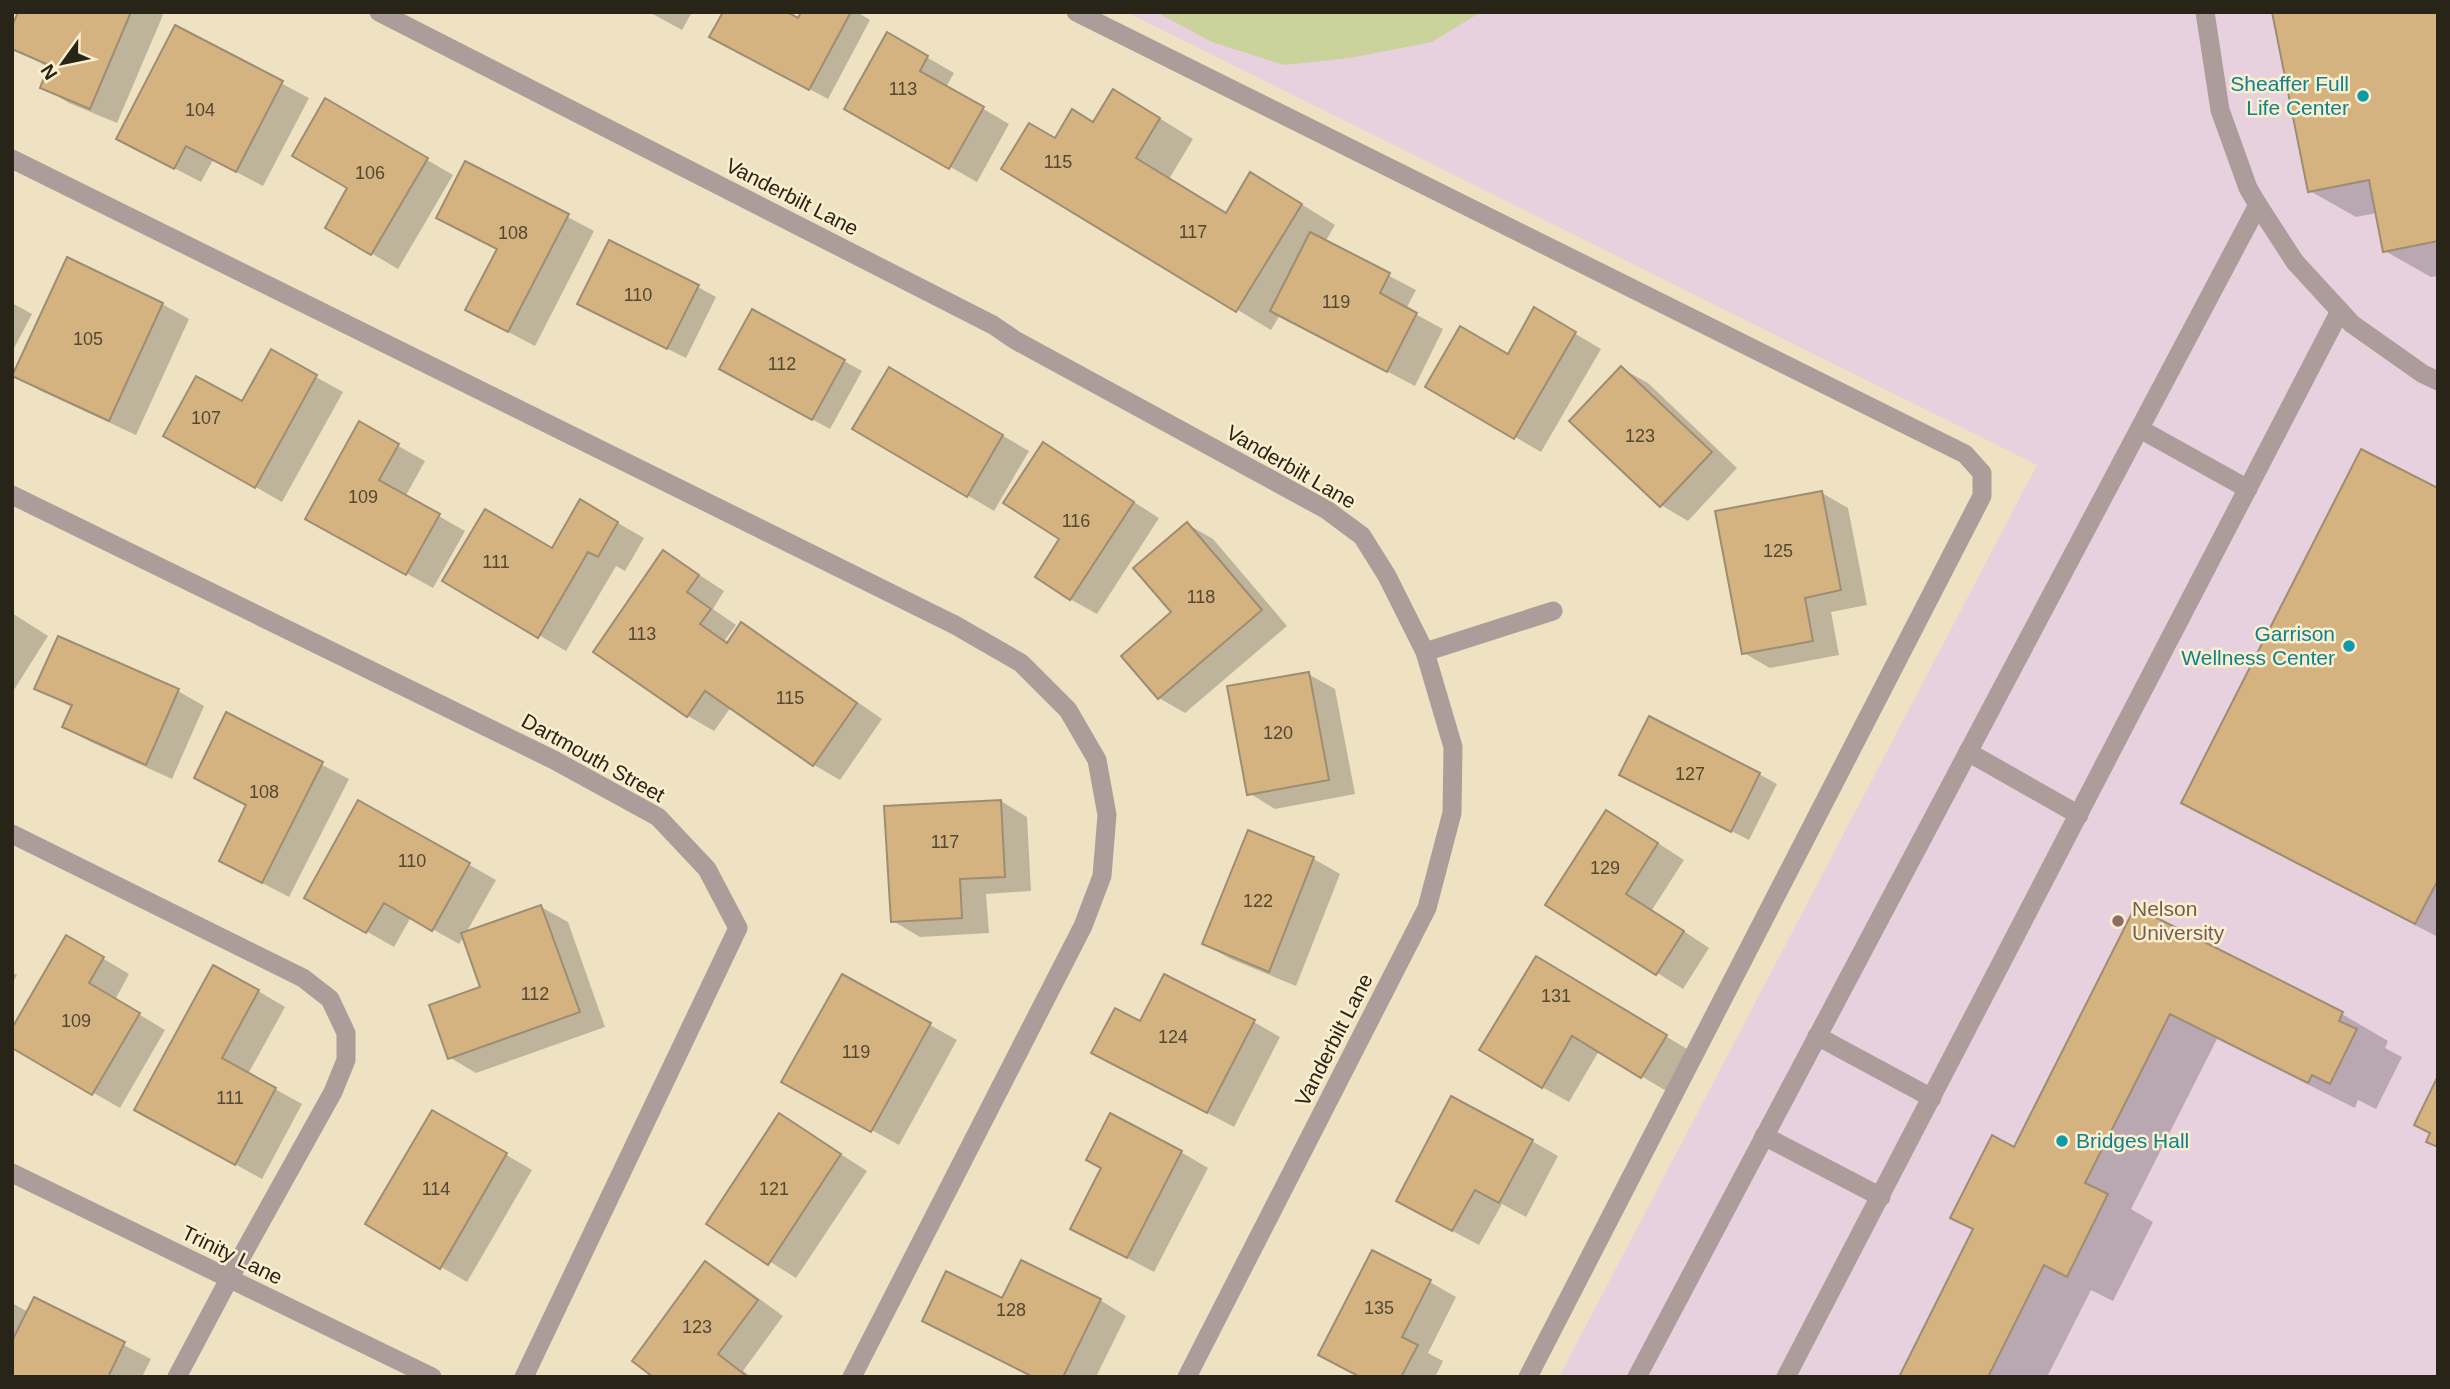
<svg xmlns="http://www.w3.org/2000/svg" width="2450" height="1389" font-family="Helvetica,sans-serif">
  <rect width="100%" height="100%" fill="#eee2c3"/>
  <path fill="#e8d1de" d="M 1126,12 L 2438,12 L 2438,1377 L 1559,1377 L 2037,465 Z"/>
  <path fill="#c9d39b" d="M 1156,12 L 1481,12 L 1432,42 L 1350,58 L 1284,65 L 1212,42 Z"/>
  <g fill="#0003">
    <path d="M 20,12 L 158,12 L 163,15 L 117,123 L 69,103 L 42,87 L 50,68 L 12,48 Z"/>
    <path d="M 649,12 L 692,12 L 682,30 Z"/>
    <path d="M 803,12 L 857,12 L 870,20 L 828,99 L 730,46 L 798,20 Z"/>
    <path d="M 2438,12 L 2438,276 L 2431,277 L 2385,251 L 2377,213 L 2356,217 L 2310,191 Z"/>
    <path d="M 176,27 L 309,98 L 263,186 L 213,160 L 201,182 L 145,153 Z"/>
    <path d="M 887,34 L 954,73 L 946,87 L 1009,124 L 977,182 L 846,108 Z"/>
    <path d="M 326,101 L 453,175 L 398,269 L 327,227 L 349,188 Z"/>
    <path d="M 1148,111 L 1193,139 L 1169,179 L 1227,215 L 1285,194 L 1335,225 L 1325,242 L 1416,290 L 1406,309 L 1443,329 L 1415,386 L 1280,315 L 1271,330 L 1004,169 L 1056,140 L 1094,124 Z"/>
    <path d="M 466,163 L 594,231 L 535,346 L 467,310 L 498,249 Z"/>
    <path d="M 68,260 L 162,304 L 189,319 L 136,435 L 41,391 L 14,375 Z"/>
    <path d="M 698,287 L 716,297 L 686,358 L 597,314 Z"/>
    <path d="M 12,303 L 32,314 L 12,352 Z"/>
    <path d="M 1535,310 L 1601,349 L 1541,452 L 1427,386 L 1508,356 Z"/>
    <path d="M 271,352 L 343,392 L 282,502 L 165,435 L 243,404 Z"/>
    <path d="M 844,361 L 862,371 L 830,429 L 739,379 Z"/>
    <path d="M 1621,368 L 1648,383 L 1737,468 L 1688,521 L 1661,505 Z"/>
    <path d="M 889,369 L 1029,451 L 994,511 L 854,428 Z"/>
    <path d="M 359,424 L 425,461 L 405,497 L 465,531 L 433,588 L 334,533 Z"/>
    <path d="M 1043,444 L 1159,518 L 1097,614 L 1070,599 Z"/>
    <path d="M 2438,490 L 2438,937 L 2229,829 L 2183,803 Z"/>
    <path d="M 1822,493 L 1848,508 L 1867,605 L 1831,612 L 1839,655 L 1770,668 L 1744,653 Z"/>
    <path d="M 581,502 L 644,538 L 625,571 L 616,566 L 566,651 L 445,580 L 552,550 Z"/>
    <path d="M 1187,524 L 1213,539 L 1287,626 L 1185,713 L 1159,698 Z"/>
    <path d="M 664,552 L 724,591 L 713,609 L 736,625 L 725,640 L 729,643 L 742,625 L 768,640 L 882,719 L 840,780 L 814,765 L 731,707 L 714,731 L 688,716 Z"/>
    <path d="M 12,613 L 48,636 L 12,693 Z"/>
    <path d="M 1308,674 L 1335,689 L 1355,794 L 1275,809 L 1249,793 Z"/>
    <path d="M 37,688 L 178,691 L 204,706 L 172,779 L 91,742 L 64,727 L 73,708 Z"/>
    <path d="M 227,715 L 349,779 L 289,897 L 247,875 L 248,806 Z"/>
    <path d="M 1759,774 L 1777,784 L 1749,840 L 1639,785 Z"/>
    <path d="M 1001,801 L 1027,817 L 1031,891 L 986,894 L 989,933 L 920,937 L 893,921 Z"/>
    <path d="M 359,802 L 496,880 L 466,933 L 541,907 L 568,922 L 605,1027 L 476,1073 L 449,1057 L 482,988 L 464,936 L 459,944 L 411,917 L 394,947 L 306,897 Z"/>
    <path d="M 1633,827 L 1684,860 L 1652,910 L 1709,948 L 1683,989 L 1547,904 Z"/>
    <path d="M 1249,832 L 1314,859 L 1340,874 L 1296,986 L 1231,959 L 1204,944 Z"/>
    <path d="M 2136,909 L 2342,1014 L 2388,1041 L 2385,1048 L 2402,1057 L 2376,1109 L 2358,1100 L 2355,1108 L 2217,1039 L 2131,1209 L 2153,1222 L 2113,1301 L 2091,1290 L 2047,1377 L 1901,1377 Z"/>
    <path d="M 67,937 L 129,974 L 115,1000 L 165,1030 L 120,1108 L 12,1046 Z"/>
    <path d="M 12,972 L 17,975 L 12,984 Z"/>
    <path d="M 1563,974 L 1692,1052 L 1668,1092 L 1599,1051 L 1569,1102 L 1542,1087 Z"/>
    <path d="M 842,976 L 957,1040 L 899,1145 L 810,1096 Z"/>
    <path d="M 258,991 L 285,1007 L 248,1074 L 302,1104 L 262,1179 L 163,1124 Z"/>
    <path d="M 1254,1022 L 1280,1037 L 1234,1127 L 1094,1053 L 1140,1023 Z"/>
    <path d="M 433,1112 L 532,1170 L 467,1282 L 367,1224 Z"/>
    <path d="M 780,1115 L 867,1171 L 796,1278 L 709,1223 Z"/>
    <path d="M 1532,1141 L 1558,1156 L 1526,1217 L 1502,1204 L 1479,1245 L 1424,1216 Z"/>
    <path d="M 1181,1152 L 1208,1168 L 1154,1272 L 1099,1243 L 1103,1168 Z"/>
    <path d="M 706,1264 L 732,1279 L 783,1316 L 743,1371 L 751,1377 L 656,1377 Z"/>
    <path d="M 1430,1282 L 1456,1297 L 1428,1353 L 1443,1361 L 1435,1377 L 1360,1377 Z"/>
    <path d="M 34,1299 L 151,1359 L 142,1377 L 12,1377 L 12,1303 L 28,1312 Z"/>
    <path d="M 1100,1300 L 1126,1316 L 1096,1377 L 1033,1377 L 924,1321 L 1003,1301 Z"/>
  </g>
  <g fill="#d4b381" stroke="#9e8d72" stroke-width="2">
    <path d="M 18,12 L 131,12 L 90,109 L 40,88 L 49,65 L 12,49 L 12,26 Z"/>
    <path d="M 723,12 L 787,12 L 798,18 L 801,12 L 851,12 L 809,90 L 709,37 Z"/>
    <path d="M 2272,12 L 2438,12 L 2438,241 L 2383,252 L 2369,180 L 2308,192 Z"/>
    <path d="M 175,25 L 283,81 L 236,172 L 186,146 L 174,169 L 116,139 Z"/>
    <path d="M 887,32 L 928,56 L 920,71 L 984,107 L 949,169 L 844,109 Z"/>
    <path d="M 1113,89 L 1160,118 L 1136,158 L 1226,213 L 1250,172 L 1302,204 L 1236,312 L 1001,169 L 1029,123 L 1055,138 L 1072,109 L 1093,122 Z"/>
    <path d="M 325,98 L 428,158 L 371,255 L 325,228 L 347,188 L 292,156 Z"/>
    <path d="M 465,161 L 569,214 L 508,332 L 465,310 L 497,249 L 436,218 Z"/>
    <path d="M 1310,232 L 1390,273 L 1380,293 L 1417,313 L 1387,372 L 1270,311 Z"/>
    <path d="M 609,240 L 699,285 L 667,349 L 577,304 Z"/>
    <path d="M 67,257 L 163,303 L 109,421 L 12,376 Z"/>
    <path d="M 1534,307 L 1576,332 L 1514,439 L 1425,387 L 1460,326 L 1508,354 Z"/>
    <path d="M 752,309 L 845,360 L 812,420 L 719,369 Z"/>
    <path d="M 271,349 L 317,375 L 255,488 L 163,436 L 196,376 L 242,401 Z"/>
    <path d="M 1621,366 L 1712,452 L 1660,507 L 1569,421 Z"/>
    <path d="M 889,367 L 1003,435 L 967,497 L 852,429 Z"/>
    <path d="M 359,421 L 399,444 L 379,480 L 440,514 L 406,575 L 305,519 Z"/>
    <path d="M 1043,442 L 1134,502 L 1070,600 L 1035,577 L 1059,539 L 1003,503 Z"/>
    <path d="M 2361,449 L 2438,488 L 2438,880 L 2415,924 L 2181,803 Z"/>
    <path d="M 1822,491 L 1841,590 L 1805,598 L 1813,641 L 1742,654 L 1715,511 Z"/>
    <path d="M 580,499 L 618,522 L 598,557 L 588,552 L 538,638 L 442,581 L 485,509 L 552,548 Z"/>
    <path d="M 1187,522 L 1262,610 L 1158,699 L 1121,656 L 1171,612 L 1133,568 Z"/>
    <path d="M 663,550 L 699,575 L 687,592 L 711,609 L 700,624 L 727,643 L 741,622 L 857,703 L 813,766 L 705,691 L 687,717 L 593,652 Z"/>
    <path d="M 58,636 L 179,689 L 146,765 L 62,727 L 72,705 L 34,689 Z"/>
    <path d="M 1309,672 L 1329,780 L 1247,795 L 1227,686 Z"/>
    <path d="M 226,712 L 323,762 L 262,883 L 219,861 L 246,805 L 194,778 Z"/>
    <path d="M 1649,716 L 1760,773 L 1731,832 L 1619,775 Z"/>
    <path d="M 358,800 L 470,863 L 432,931 L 384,903 L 366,933 L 304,898 Z"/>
    <path d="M 1001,800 L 1005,877 L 960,879 L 962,918 L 891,922 L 884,806 Z"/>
    <path d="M 1606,810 L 1658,843 L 1626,894 L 1684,931 L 1656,975 L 1545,905 Z"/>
    <path d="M 1248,830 L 1314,857 L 1269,972 L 1202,944 Z"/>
    <path d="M 541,905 L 580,1012 L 448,1059 L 429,1005 L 480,987 L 461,933 Z"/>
    <path d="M 2135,907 L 2343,1012 L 2339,1021 L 2357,1029 L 2330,1084 L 2312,1075 L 2308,1083 L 2170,1014 L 2085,1183 L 2108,1194 L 2067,1277 L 2044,1265 L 1988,1377 L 1899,1377 L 1973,1229 L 1950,1218 L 1992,1135 L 2014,1147 Z"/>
    <path d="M 66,935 L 104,957 L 89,983 L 140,1013 L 92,1095 L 12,1048 L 12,1028 Z"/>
    <path d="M 1536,956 L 1667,1035 L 1641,1078 L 1572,1036 L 1542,1088 L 1479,1050 Z"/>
    <path d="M 213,965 L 259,990 L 222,1058 L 276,1088 L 235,1165 L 134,1110 Z"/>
    <path d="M 842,974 L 931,1023 L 871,1132 L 781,1082 Z"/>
    <path d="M 1164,974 L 1255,1020 L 1207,1113 L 1091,1053 L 1115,1008 L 1140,1021 Z"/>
    <path d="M 2438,1076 L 2438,1147 L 2426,1142 L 2430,1133 L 2414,1125 Z"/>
    <path d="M 1451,1096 L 1533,1140 L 1499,1203 L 1475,1190 L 1452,1231 L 1396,1201 Z"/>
    <path d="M 432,1110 L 507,1153 L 440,1269 L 365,1224 Z"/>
    <path d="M 779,1113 L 841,1154 L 768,1265 L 706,1224 Z"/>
    <path d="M 1110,1113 L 1182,1151 L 1127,1258 L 1070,1229 L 1101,1168 L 1086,1160 Z"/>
    <path d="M 1372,1250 L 1431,1280 L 1402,1337 L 1418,1345 L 1401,1377 L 1360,1377 L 1318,1355 Z"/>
    <path d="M 1021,1260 L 1101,1299 L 1063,1377 L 1033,1377 L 922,1321 L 946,1271 L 1002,1298 Z"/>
    <path d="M 705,1261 L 758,1300 L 718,1354 L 748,1377 L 653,1377 L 632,1361 Z"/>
    <path d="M 34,1297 L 125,1342 L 108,1377 L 12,1377 L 12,1341 Z"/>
  </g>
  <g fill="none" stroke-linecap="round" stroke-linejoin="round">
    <g stroke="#ad9d9a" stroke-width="19">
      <path d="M 1076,12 L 1965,454 L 1982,473 L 1982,496 L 1528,1377"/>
      <path d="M 12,159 L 955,625 L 1021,663 L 1068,710 L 1097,760 L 1107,815 L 1102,876 L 1083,926 L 852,1377"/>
      <path d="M 2140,429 L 2248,489"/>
      <path d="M 1968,752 L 2079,815"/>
      <path d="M 12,834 L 303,978 L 330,999 L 346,1033 L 346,1060 L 333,1092 L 229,1279 L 177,1377"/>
      <path d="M 1817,1036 L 1932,1098"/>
      <path d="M 1764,1136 L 1881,1197"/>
      <path d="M 1637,1377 L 2258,205"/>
      <path d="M 1786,1377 L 2340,311"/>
    </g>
    <g stroke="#ad9d9a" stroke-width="19">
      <path d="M 379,12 L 993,325 L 1015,340 L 1327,510 L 1362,536 L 1387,576 L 1425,652 L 1453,747 L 1452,813 L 1427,908 L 1187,1377"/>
      <path d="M 2205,12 L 2220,110 L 2248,188 L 2258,205 L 2295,262 L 2352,324 L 2423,374 L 2438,381"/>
      <path d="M 12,495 L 554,760 L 658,817 L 707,869 L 738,928 L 524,1377"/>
      <path d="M 1425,652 L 1553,611"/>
      <path d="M 12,1173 L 432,1377"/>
    </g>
  </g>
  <g fill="#0f9aa8" stroke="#fbefd0" stroke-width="2.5">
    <circle cx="2363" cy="96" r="7"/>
    <circle cx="2349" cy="646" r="7"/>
    <circle cx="2062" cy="1141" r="7"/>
  </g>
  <circle fill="#8d6e63" stroke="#fbefd0" stroke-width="2.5" cx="2118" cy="921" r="7"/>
  <g text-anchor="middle" stroke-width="5" stroke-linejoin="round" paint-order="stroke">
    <g font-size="18" fill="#534832">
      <text x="903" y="95">113</text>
      <text x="200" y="116">104</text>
      <text x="1058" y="168">115</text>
      <text x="370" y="179">106</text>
      <text x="1193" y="238">117</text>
      <text x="513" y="239">108</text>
      <text x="638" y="301">110</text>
      <text x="1336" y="308">119</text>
      <text x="88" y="345">105</text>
      <text x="782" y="370">112</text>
      <text x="206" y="424">107</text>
      <text x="1640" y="442">123</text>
      <text x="363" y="503">109</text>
      <text x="1076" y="527">116</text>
      <text x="1778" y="557">125</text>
      <text x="496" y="568">111</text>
      <text x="1201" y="603">118</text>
      <text x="642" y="640">113</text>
      <text x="790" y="704">115</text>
      <text x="1278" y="739">120</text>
      <text x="1690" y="780">127</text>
      <text x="264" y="798">108</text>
      <text x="945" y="848">117</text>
      <text x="412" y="867">110</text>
      <text x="1605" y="874">129</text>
      <text x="1258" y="907">122</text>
      <text x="535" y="1000">112</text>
      <text x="1556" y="1002">131</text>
      <text x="76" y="1027">109</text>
      <text x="1173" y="1043">124</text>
      <text x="856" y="1058">119</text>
      <text x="230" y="1104">111</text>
      <text x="436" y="1195">114</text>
      <text x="774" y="1195">121</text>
      <text x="1379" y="1314">135</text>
      <text x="1011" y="1316">128</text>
      <text x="697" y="1333">123</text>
    </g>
    <g font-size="21" fill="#0d838f" stroke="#fbefd0" text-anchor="end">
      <text x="2349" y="91">Sheaffer Full<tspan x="2349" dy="24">Life Center</tspan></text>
      <text x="2335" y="641">Garrison<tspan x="2335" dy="24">Wellness Center</tspan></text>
      <text x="2076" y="1148" text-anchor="start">Bridges Hall</text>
    </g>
    <g font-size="21" fill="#282418" stroke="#fbefd0">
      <text transform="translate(792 197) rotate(27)" y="7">Vanderbilt Lane</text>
      <text transform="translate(1291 467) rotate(30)" y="7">Vanderbilt Lane</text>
      <text transform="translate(593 758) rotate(29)" y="7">Dartmouth Street</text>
      <text transform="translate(1334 1040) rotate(-63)" y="7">Vanderbilt Lane</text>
      <text transform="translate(232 1255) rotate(26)" y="7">Trinity Lane</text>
    </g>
    <g font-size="21" fill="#785e54" stroke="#fbefd0" text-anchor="start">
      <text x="2132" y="916">Nelson<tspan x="2132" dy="24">University</tspan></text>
    </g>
  </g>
  <rect width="2450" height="1389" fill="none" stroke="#282418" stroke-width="28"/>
  <g transform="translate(63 63) rotate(237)" stroke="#fbefd0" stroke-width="5" paint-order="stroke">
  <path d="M0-5L12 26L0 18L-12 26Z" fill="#282418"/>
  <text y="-10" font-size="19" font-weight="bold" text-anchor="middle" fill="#282418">N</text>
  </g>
</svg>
